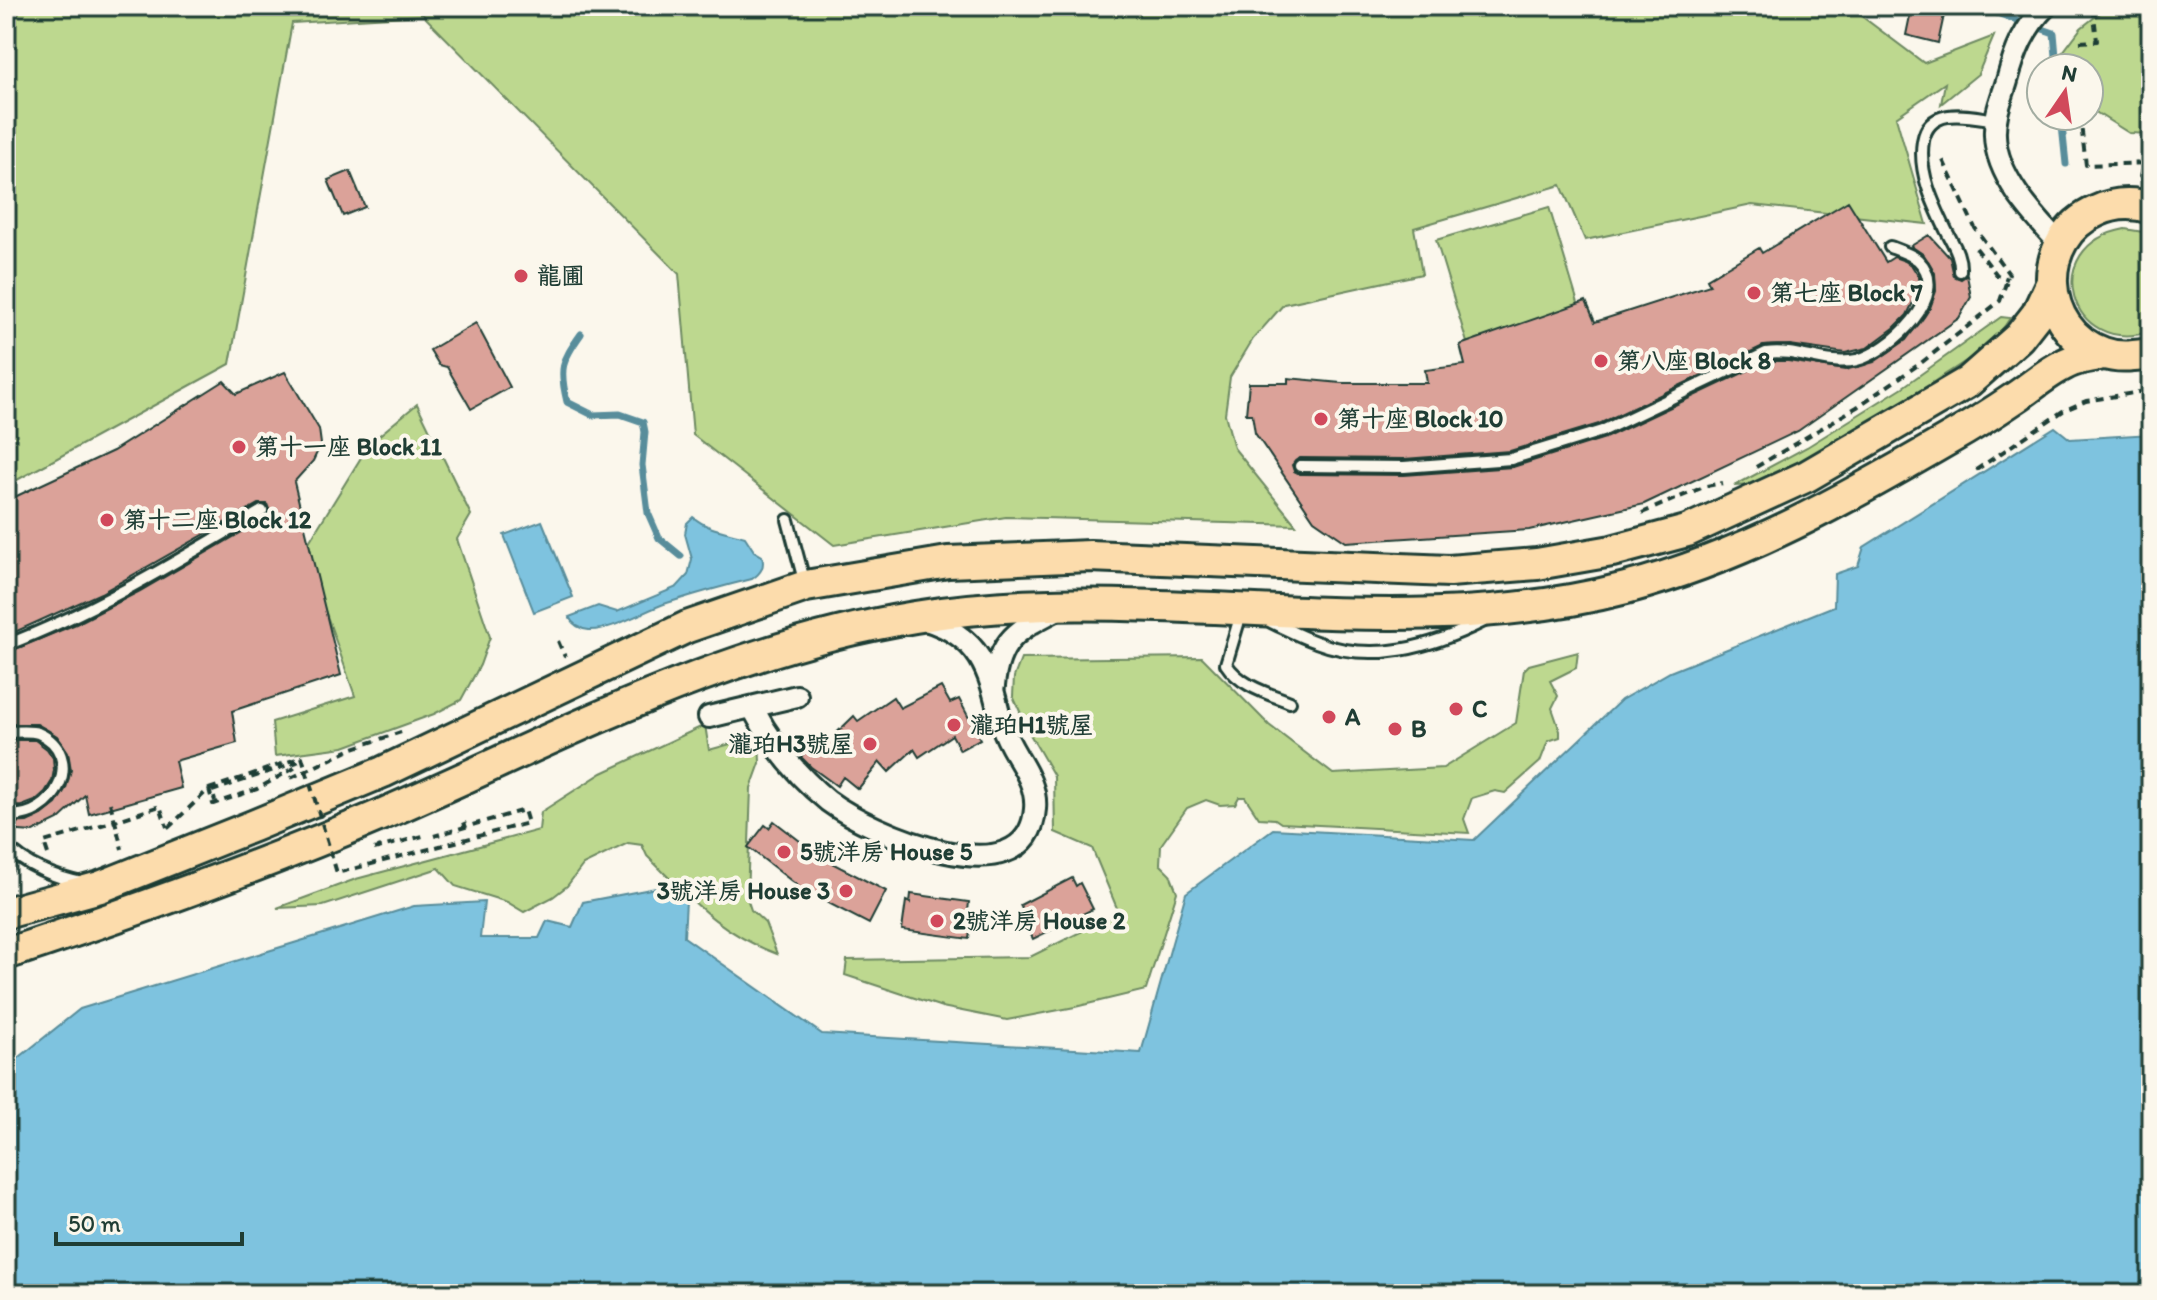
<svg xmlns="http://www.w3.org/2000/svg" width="2157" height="1300" font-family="Itim,'LXGW WenKai TC',sans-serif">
  <rect width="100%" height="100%" fill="#fbf7ec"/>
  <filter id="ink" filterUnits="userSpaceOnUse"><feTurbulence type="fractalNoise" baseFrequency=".0125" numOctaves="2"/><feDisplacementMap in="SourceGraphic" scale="16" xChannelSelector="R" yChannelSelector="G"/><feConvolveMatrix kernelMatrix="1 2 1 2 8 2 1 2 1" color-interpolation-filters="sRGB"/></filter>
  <g filter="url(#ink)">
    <g fill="#bdd88f" stroke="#6e8a62" stroke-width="2">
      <path d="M 6,6 L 1848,6 L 1924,63 L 1994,36 L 1978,74 L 1941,104 L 1945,83 L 1896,117 L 1927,224 L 1752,205 L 1585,240 L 1561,185 L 1414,228 L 1422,274 L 1284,304 L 1253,339 L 1230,377 L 1225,414 L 1234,448 L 1296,525 L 1006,517 L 834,545 L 693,435 L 679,274 L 423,15 L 292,23 L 230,364 L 6,486 Z"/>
      <path d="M 2109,6 L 2151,6 L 2151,134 L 2129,133 L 2089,108 L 2089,68 L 2051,68 L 2081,28 Z"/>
      <path d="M 1549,207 L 1581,313 L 1468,346 L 1436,240 Z"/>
      <path d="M 2125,229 L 2143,232 L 2151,236 L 2151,331 C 2069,359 2037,245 2125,229 Z"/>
      <path d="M 2001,317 L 2010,318 C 1994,346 1961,364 1935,381 C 1877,419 1816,454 1754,485 L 1734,486 L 1807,447 L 1903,387 Z"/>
      <path d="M 417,404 L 471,515 L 457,539 L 490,637 L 480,665 L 461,700 L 434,714 L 344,747 L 275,756 L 272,722 L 355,696 L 304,550 L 370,443 Z"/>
      <path d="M 1578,652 L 1576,668 L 1550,681 L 1558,696 L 1552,708 L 1560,731 L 1560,737 L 1548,741 L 1540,762 L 1505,793 L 1495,791 L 1472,798 L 1464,819 L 1469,833 L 1281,823 L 1275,819 L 1259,818 L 1245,797 L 1239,797 L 1235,804 L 1220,805 L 1206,800 L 1187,808 L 1161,845 L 1160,864 L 1170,874 L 1177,892 L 1146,990 L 1075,1007 L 1007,1020 L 942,1007 L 845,975 L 847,960 L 1030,957 L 1119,913 L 1092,848 L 1055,832 L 1054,776 L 1031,736 L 1013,696 L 1014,677 L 1021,659 L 1202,657 L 1269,725 L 1333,774 L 1443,768 L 1516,723 L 1524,670 L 1529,665 Z"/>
      <path d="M 705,725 L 709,750 L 759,736 L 760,763 L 751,788 L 747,898 L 751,910 L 765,923 L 777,954 C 718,932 691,899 647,856 L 642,845 L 628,843 L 583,865 L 567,886 L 553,897 L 524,912 L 507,902 L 455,886 L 439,868 L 323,906 L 277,908 L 356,879 L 539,830 L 541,812 L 602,773 Z"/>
    </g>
    <g fill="#7ec3df" stroke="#588d9b" stroke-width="2">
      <path d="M 2055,427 L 2070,439 L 2151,434 L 2151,1294 L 6,1294 L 6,1068 L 80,1009 L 414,906 L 484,902 L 480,938 L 539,938 L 547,921 L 572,927 L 583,902 L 687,882 L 684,937 L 822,1034 L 1141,1053 L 1186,893 L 1273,829 L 1474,840 L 1621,700 L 1670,672 L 1834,606 L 1835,574 L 1858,566 L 1864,547 Z"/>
      <path d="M 693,517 C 708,530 726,531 745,537 L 754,551 L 762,556 C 765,567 761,573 752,579 C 723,586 695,594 667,603 C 645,610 612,631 589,630 C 580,629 573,625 569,617 L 598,606 L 617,612 L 677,587 L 688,575 L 692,559 L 685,534 L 687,523 Z"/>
      <path d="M 542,521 L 573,597 L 534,612 L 504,535 Z"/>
    </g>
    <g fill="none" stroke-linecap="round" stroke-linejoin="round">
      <g stroke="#588d9b" stroke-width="7">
        <path d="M 1987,6 L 1994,12 L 2054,33 L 2057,68"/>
        <path d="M 2061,116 L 2066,164"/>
        <path d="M 581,334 C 561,362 559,369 567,402 L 593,415 L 620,414 L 643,422 L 645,432 L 642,465 L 648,513 L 659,538 L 681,556"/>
      </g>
    </g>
    <g fill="#dba299" stroke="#1f3d34" stroke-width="2">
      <path d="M 1912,6 L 1946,6 L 1938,43 L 1906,35 Z"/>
      <path d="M 350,171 L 365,207 L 343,216 L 328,180 Z"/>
      <path d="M 1848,201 L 1886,262 L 1894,257 L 1905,261 L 1912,266 L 1919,277 L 1920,288 L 1907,315 L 1894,328 L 1867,348 L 1845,353 L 1790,345 L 1763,346 L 1599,424 L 1510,451 L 1404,459 L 1300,458 L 1292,465 L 1294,471 L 1300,474 L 1404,475 L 1513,467 L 1605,438 L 1768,361 L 1788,361 L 1845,370 L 1874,362 L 1906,340 L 1930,308 L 1936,291 L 1935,273 L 1924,255 L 1911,246 L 1929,235 L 1950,258 L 1954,276 L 1961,279 L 1967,275 L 1971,297 L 1959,318 L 1798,431 L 1644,504 L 1529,530 L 1346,542 L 1314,520 L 1255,433 L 1252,414 L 1246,414 L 1249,383 L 1288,383 L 1288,378 L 1341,383 L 1427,383 L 1425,370 L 1465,365 L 1460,345 L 1586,301 L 1595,322 L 1710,285 L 1707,279 L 1759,248 L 1762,253 Z"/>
      <path d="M 476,323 L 510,387 L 471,409 L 447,367 L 439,365 L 430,350 Z"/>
      <path d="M 285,372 L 319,429 L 321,444 L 313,461 L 294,482 L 341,675 L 232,711 L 237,743 L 175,761 L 181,788 L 89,814 L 85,795 L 58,820 L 33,832 L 6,830 L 6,823 L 27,822 L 42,815 L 56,804 L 66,788 L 71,770 L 68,752 L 57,736 L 37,724 L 6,724 L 6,653 L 76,624 L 140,591 L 266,518 L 270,512 L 267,504 L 258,504 L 101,593 L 6,636 L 6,501 L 113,451 L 224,381 L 236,394 Z"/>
      <path d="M 941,687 L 950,703 L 959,699 L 980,739 L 960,750 L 952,735 L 919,757 L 914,749 L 889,772 L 880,762 L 858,789 L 843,777 L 837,786 L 811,767 L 801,757 L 815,739 L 823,746 L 854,716 L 858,721 L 893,697 L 900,708 Z"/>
      <path d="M 6,740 L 35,740 L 47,749 L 53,758 L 54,770 L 52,781 L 45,792 L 35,801 L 22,806 L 6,807 Z"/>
      <path d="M 774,821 L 822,858 L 886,891 L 869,924 L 803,890 L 748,847 L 765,825 L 769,828 Z"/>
      <path d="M 1072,878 L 1076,886 L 1080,883 L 1093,909 L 1033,939 L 1021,914 L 1024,913 L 1020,905 Z"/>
      <path d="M 911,894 L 969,902 L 968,911 L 973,911 L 969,939 L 902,930 L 906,901 L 910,903 Z"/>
    </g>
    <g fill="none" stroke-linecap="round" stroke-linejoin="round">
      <g stroke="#1f3d34" stroke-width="16">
        <g id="lane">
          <path d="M 1960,271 C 1961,255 1953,244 1946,230 C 1933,203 1918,172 1923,141 C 1929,105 1969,116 1996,120"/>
          <path d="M 1300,466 L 1404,467 L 1511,459 L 1602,431 L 1766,353 C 1797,348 1826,367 1857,360 C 1889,352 1954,295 1918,260 C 1911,254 1898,250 1890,247"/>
          <path d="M 788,520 L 805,584"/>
          <path d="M 1241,614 L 1226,664 C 1240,686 1267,693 1290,702"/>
          <path d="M 1271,622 C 1286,629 1301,637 1316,642 C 1373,664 1432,647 1484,621"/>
          <path d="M 6,645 C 96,611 179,560 262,511"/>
          <path d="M 6,732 C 15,732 30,730 38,733 C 87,754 56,822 6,815"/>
          <path d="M 6,845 C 23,865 57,878 82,883"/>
          <path d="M 6,869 L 12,851"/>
        </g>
      </g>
      <g stroke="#1f3d34" stroke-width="26">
        <g id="street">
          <path d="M 2046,6 C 2024,28 2015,51 2007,81 C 2002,98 1994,116 1995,135 C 1996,176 2033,215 2060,244"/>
          <path d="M 994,686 C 998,639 1019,629 1058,609"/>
          <path d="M 752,707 C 771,743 796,775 828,801 C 868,831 1028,903 1035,809 C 1038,777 1010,754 1002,725 C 989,672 983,638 926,620"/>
          <path d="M 709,717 L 797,696"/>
        </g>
      </g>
      <g stroke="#1f3d34" stroke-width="36">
        <g id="primary">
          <path d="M 2151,208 C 2133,202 2114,203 2097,211 C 2034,238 2038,330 2103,353 C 2119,359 2135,356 2151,354"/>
          <path d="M 6,913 L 100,887 L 253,826 L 383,772 L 687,627 L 806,586 L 948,562 L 1090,556 L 1449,571 L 1537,564 L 1612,551 L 1687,531 L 1807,476 L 1968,382 L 2019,337 L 2037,314 L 2050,286"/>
          <path d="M 6,954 C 133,912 259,867 383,814 C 561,737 720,649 915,617 C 1151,578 1393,649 1626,588 C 1743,557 1846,499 1949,439 C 1972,426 1994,412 2016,397 C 2034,385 2051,369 2072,361 C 2082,357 2093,356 2104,354"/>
        </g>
      </g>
      <g stroke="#1f3d34" stroke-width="4" stroke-dasharray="8 6" stroke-linecap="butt">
        <path d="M 2080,42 L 2097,41 L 2093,7"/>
        <path d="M 2035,81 L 2041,86"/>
        <path d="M 2080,116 L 2086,165 L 2151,163"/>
        <path d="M 2140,178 L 2143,163"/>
        <path d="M 1976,248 L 1997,275 L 2008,279"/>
        <path d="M 1756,467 L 1857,407 L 1921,363 L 2000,301 L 2009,274 L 1975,228 L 1942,158"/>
        <path d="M 1976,470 L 2063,411 L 2086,401 L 2151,390"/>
        <path d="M 1642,513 L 1706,486 L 1723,483"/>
        <path d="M 558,641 L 565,657"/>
        <path d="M 291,778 L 354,748 L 401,732"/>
        <path d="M 110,803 L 115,821 L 160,806 L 167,827"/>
        <path d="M 464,822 L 466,828"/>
        <path d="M 168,828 L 209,789 L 213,804 L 257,789 L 298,766 L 297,762 L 212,791 L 215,801"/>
        <path d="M 374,849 L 423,836"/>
        <path d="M 48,854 L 44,842 L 115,821 L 122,849"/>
      </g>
      <use href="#lane" stroke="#fbf7ec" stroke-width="10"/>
      <use href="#street" stroke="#fbf7ec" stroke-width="20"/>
      <use href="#primary" stroke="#fcdcac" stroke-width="30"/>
      <path stroke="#1f3d34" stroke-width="4" stroke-dasharray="8 6" stroke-linecap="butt" d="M 209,789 L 302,757 L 337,873 L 528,823 L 524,810 L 434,836"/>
    </g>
  </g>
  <g fill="#d1495b" stroke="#fbf7ec" stroke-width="3">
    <circle cx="521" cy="276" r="8"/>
    <circle cx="1754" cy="293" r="8"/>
    <circle cx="1601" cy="361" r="8"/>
    <circle cx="1321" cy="419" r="8"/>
    <circle cx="239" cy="447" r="8"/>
    <circle cx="107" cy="520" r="8"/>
    <circle cx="1456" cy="709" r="8"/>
    <circle cx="1329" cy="717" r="8"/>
    <circle cx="954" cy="725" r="8"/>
    <circle cx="1395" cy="729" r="8"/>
    <circle cx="870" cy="744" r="8"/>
    <circle cx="784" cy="852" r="8"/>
    <circle cx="846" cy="891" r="8"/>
    <circle cx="937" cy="921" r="8"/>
  </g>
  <g text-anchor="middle" stroke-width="8" stroke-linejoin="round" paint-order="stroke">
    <g font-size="24" font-weight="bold" fill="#1f3d34" stroke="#fbf7ec" text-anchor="start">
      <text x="537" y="284">龍圃</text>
      <text x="1770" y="301">第七座 Block 7</text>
      <text x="1617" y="369">第八座 Block 8</text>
      <text x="1337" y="427">第十座 Block 10</text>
      <text x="255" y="455">第十一座 Block 11</text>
      <text x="123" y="528">第十二座 Block 12</text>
      <text x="1472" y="717">C</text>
      <text x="1345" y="725">A</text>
      <text x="970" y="733">瀧珀H1號屋</text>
      <text x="1411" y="737">B</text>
      <text x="854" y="752" text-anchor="end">瀧珀H3號屋</text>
      <text x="800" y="860">5號洋房 House 5</text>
      <text x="830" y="899" text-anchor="end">3號洋房 House 3</text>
      <text x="953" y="929">2號洋房 House 2</text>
    </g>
  </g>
  <rect width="2157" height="1300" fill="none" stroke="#fbf7ec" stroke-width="32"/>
  <rect x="16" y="16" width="2125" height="1268" fill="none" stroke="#1f3d34" stroke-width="3" filter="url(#ink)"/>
  <g transform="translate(2065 92) rotate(13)"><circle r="38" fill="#fbf7ec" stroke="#a3ada2" stroke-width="2"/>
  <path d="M0-6L14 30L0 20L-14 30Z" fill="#d1495b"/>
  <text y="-12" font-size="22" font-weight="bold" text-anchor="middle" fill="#1f3d34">N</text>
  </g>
  <path d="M56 1232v12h186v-12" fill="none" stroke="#1f3d34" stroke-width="4"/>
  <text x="68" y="1232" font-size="24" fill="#1f3d34" stroke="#fbf7ec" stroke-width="6" paint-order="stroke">50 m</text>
</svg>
